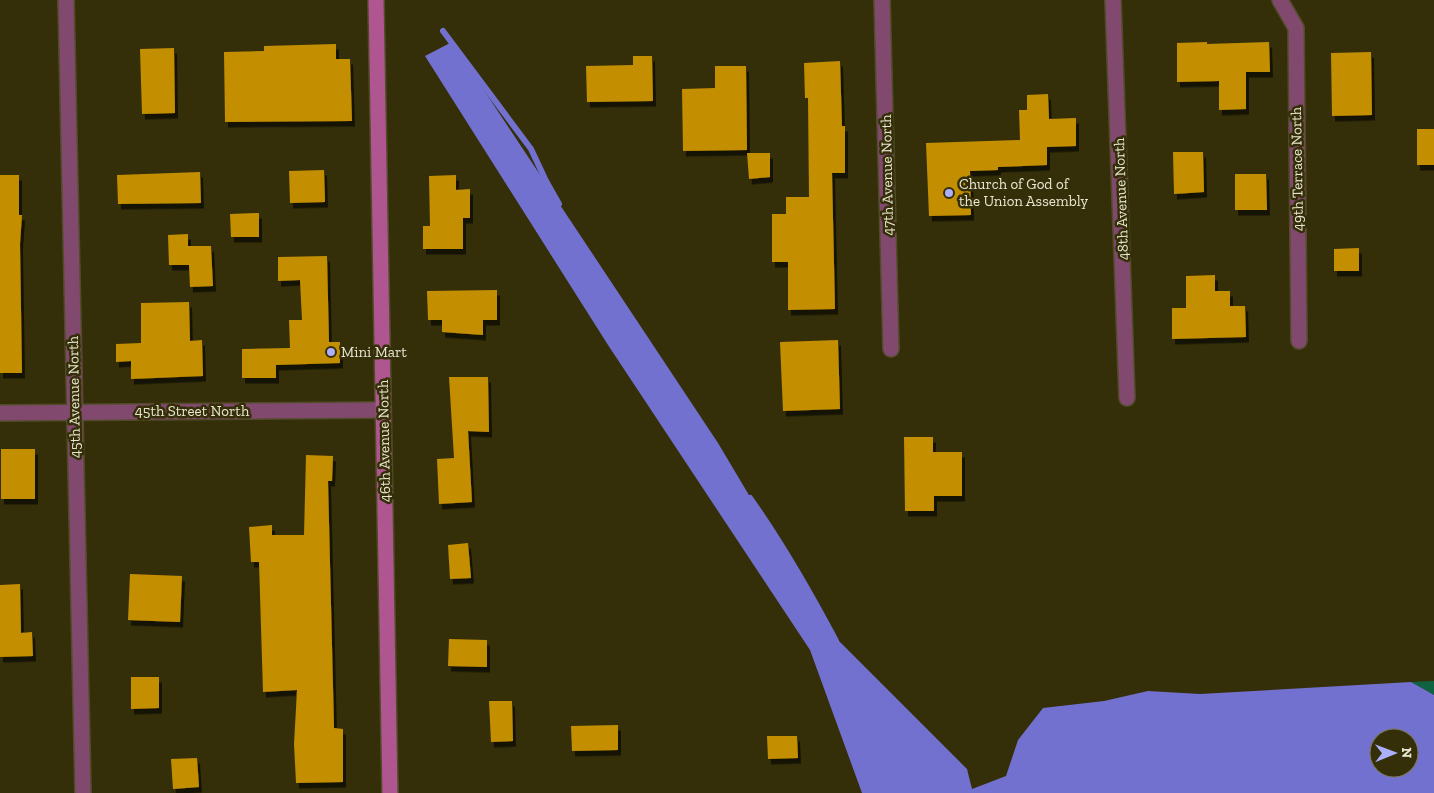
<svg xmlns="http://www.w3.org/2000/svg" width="1434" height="793" font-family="'Zilla Slab',serif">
  <defs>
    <filter id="shadow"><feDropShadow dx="3" dy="5.5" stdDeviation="0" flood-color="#0009"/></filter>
  </defs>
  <rect width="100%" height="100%" fill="#342f08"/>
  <path fill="#0f6343" d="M 1434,681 L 1434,695 L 1411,682 Z"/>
  <path fill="#7271cf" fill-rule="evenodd" d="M 452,42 L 718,443 L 831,633 L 967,769 L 972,789 L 1006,776 L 1018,740 L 1043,708 L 1104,701 L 1148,691 L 1200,694 L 1411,682 L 1434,695 L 1434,793 L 862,793 L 810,650 L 608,345 L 425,56 ZM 1379,738 L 1409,738 L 1409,768 L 1379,768 Z"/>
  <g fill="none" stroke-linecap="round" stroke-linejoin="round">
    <g stroke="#7271cf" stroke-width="6">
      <path d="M 443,31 L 531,149 L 546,181 L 559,204"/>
      <path d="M 750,498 C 782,543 810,592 836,641"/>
    </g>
  </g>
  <g fill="#c38e00" filter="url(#shadow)">
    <path d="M 1207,42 L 1207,44 L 1269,42 L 1270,72 L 1246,72 L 1246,109 L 1219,110 L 1219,81 L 1177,82 L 1177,43 Z"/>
    <path d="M 336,44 L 336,59 L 350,59 L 352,121 L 225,122 L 224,52 L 264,51 L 264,46 Z"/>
    <path d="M 174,48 L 175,113 L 142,114 L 140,49 Z"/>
    <path d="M 1371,52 L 1372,115 L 1332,116 L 1331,53 Z"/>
    <path d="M 633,56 L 652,56 L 653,101 L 587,102 L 586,66 L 633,65 Z"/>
    <path d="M 840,61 L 842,126 L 845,126 L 845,173 L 832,173 L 835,309 L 788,310 L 788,262 L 772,262 L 772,214 L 786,214 L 786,197 L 809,197 L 808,98 L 805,98 L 804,63 Z"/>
    <path d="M 715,66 L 746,66 L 747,150 L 683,151 L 682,89 L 715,88 Z"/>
    <path d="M 1048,94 L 1049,119 L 1076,118 L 1076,146 L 1047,147 L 1047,165 L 998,167 L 998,170 L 970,171 L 971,215 L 929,216 L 926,143 L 1020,140 L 1019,110 L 1027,110 L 1027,95 Z"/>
    <rect x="1417" y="129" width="17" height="36"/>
    <path d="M 1173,152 L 1203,152 L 1204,192 L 1174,194 Z"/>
    <path d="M 747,153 L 770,153 L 770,177 L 749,179 Z"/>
    <path d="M 324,170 L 325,202 L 290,203 L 289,171 Z"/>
    <path d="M 200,172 L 201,203 L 118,204 L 117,175 Z"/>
    <path d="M 1235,174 L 1266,174 L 1267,210 L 1235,210 Z"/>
    <path d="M 0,175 L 19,175 L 19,215 L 22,215 L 20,244 L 22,373 L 0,373 Z"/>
    <path d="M 456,175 L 456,190 L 470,189 L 470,218 L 463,218 L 463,249 L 423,249 L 423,226 L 430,226 L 429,176 Z"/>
    <path d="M 259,213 L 259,237 L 231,237 L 230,214 Z"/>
    <path d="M 188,234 L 188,246 L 211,246 L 213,286 L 190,287 L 189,265 L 169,265 L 168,235 Z"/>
    <path d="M 1359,248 L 1359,271 L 1334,271 L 1334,249 Z"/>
    <path d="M 327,256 L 329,342 L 340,342 L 340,363 L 276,365 L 276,378 L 242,378 L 242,349 L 290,348 L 289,320 L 302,320 L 300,280 L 278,281 L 278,257 Z"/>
    <path d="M 1215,275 L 1215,291 L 1230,291 L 1230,306 L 1245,306 L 1246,337 L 1172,339 L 1172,308 L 1186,308 L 1186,276 Z"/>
    <path d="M 497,290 L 497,320 L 483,320 L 483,335 L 442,332 L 442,320 L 428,320 L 427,291 Z"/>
    <path d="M 189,302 L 190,341 L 202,340 L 203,376 L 131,379 L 131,361 L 116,362 L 116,344 L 141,343 L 141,303 Z"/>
    <path d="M 838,340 L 840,409 L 783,411 L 780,342 Z"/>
    <path d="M 449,377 L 488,377 L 489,432 L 468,431 L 472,502 L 439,504 L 437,459 L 454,458 Z"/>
    <path d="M 904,437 L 933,437 L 933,452 L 962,452 L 962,496 L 934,496 L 934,511 L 905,511 Z"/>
    <rect x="1" y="449" width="34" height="50"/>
    <path d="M 306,455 L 333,456 L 332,481 L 328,481 L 334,728 L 343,729 L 343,782 L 296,783 L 294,744 L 297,690 L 263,692 L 259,562 L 251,562 L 249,527 L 272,525 L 272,535 L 304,535 Z"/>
    <path d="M 468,543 L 471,578 L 450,579 L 448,545 Z"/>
    <path d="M 130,574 L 182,576 L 180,622 L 128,620 Z"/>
    <path d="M 20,584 L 21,633 L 32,632 L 33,656 L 0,657 L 0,585 Z"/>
    <path d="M 449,639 L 487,640 L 487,667 L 448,666 Z"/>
    <path d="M 131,677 L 159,677 L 159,708 L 131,709 Z"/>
    <path d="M 489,701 L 512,701 L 513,741 L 491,742 Z"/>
    <path d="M 618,725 L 618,750 L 572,751 L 571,726 Z"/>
    <path d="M 767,736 L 797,736 L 798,758 L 768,759 Z"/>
    <path d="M 197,758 L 199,787 L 173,789 L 171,759 Z"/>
  </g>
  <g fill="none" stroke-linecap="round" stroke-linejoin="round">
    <g stroke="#514c28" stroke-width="18">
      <g id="street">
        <path d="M 66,0 L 83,793"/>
        <path d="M 882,0 L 891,349"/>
        <path d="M 1113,0 L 1127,398"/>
        <path d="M 1280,0 L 1296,28 L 1299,341"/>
        <path d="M 0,413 L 383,410"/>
      </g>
    </g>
    <g stroke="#514c28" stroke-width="18">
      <path id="secondary" d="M 376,0 L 390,793"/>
    </g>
    <use href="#street" stroke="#81496e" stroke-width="15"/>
    <use href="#secondary" stroke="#af5691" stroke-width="15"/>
  </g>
  <g fill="#acaffb" stroke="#342f08" stroke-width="2">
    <circle cx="949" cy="193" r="5"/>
    <circle cx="331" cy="352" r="5"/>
  </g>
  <g text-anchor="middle" stroke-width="5" stroke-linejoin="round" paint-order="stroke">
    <g font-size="15" fill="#e8e6d1" stroke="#342f08">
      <text transform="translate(1297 169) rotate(-91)" y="5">49th Terrace North</text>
      <text transform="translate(887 175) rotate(-91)" y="5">47th Avenue North</text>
      <text transform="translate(1121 199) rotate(-92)" y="5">48th Avenue North</text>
      <text transform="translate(74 397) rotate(-91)" y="5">45th Avenue North</text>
      <text x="192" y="416">45th Street North</text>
      <text transform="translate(384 441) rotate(-91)" y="5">46th Avenue North</text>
    </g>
    <g font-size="15" fill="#e8e6d1" stroke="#342f08" text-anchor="start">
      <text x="959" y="189">Church of God of<tspan x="959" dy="17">the Union Assembly</tspan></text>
      <text x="341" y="357">Mini Mart</text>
    </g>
  </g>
  <g transform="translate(1394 753) rotate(89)"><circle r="24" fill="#342f08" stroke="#7c7858"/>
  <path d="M0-4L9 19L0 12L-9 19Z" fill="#acaffb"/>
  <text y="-8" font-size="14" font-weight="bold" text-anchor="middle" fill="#e8e6d1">N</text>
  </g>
</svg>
